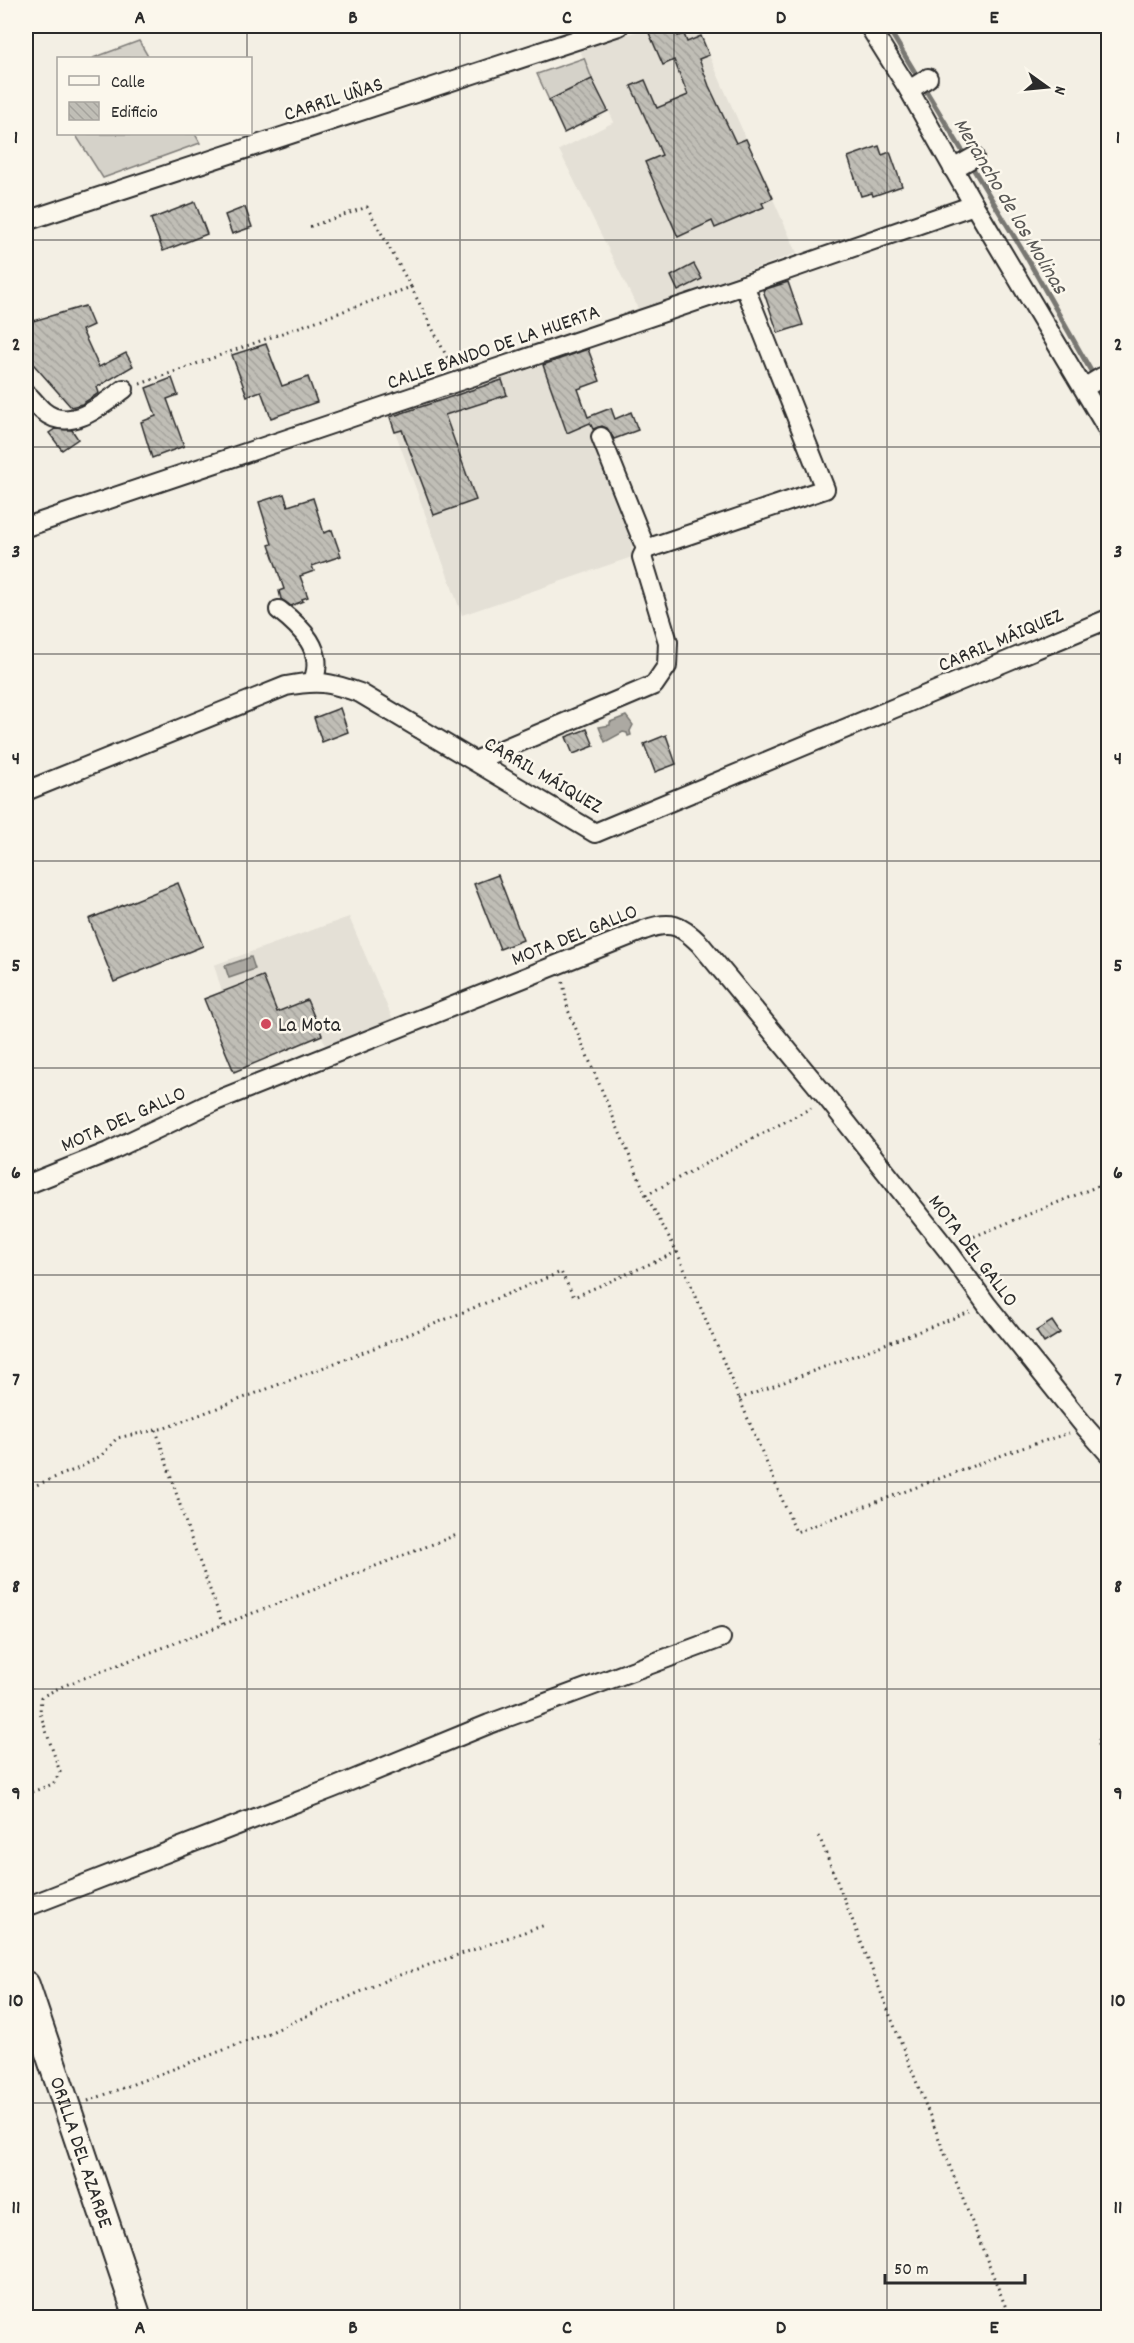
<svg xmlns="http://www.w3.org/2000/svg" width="1134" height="2343" font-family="Dekko,sans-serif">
  <defs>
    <pattern id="building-back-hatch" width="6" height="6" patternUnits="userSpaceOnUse" patternTransform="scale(1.5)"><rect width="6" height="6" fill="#c0beb6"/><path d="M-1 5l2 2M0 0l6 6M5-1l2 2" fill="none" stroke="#a5a39d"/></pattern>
  </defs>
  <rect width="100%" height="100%" fill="#f3efe4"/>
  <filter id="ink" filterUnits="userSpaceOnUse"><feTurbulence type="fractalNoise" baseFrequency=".0167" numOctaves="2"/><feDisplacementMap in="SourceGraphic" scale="12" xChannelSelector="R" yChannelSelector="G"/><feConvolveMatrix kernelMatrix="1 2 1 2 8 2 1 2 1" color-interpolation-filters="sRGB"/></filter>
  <g filter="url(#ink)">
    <g fill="#e4e0d6">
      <path d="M 655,26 L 696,26 L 797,253 L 639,311 L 559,150 L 614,122 L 579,49 Z"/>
      <path d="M 543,365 L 567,433 L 591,424 L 631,523 L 632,557 L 462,615 L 389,415 Z"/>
      <path d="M 349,917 L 393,1020 L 326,1046 L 307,1000 L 277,1012 L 263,976 L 222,992 L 214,965 Z"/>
    </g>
    <g fill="#d5d2c9" stroke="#807e7a" stroke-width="1.5">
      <path d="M 139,41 L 149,58 L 93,58 Z"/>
      <path d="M 584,58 L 592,79 L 549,100 L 537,74 Z"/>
      <path d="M 75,134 L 195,134 L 200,143 L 103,178 Z"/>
    </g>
    <g fill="#aca9a2" stroke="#787772" stroke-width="1.5">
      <path d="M 626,716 L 633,725 L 630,731 L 631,735 L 628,736 L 627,733 L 623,732 L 605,742 L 599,727 L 610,725 L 610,722 Z"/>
      <path d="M 251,957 L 255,969 L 229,978 L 225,966 Z"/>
    </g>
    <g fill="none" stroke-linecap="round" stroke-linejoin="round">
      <path stroke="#787772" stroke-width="5" d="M 887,26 L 1027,258 L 1108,401"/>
    </g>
    <g fill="url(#building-back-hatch)" stroke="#2b2b2b" stroke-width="1.5">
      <path d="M 646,26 L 674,26 L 678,36 L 684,34 L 687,42 L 701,36 L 709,55 L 699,59 L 709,86 L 736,143 L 746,139 L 773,198 L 762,203 L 764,207 L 715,228 L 712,221 L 678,237 L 645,162 L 662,155 L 631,86 L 645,80 L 657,108 L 688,95 L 674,60 L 663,65 Z"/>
      <path d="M 592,79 L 608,111 L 564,133 L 549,100 Z"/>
      <path d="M 879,146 L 882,155 L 890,152 L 902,186 L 873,196 L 872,193 L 861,196 L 848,157 Z"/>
      <path d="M 195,202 L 207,234 L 163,251 L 151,219 Z"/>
      <path d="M 245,207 L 252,227 L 232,234 L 225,215 Z"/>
      <path d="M 694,264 L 702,279 L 678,291 L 671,276 Z"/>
      <path d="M 788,282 L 803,325 L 778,333 L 763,290 Z"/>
      <path d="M 85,306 L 93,325 L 82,330 L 99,367 L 126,353 L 133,366 L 97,387 L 99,393 L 82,404 L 71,407 L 26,356 L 26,323 Z"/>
      <path d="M 266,344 L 282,386 L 308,377 L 317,402 L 271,418 L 261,391 L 247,396 L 232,355 Z"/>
      <path d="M 588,349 L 600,381 L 578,389 L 588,417 L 611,408 L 615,419 L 631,412 L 638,430 L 614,439 L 607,428 L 602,426 L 593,429 L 590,423 L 567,433 L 543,365 Z"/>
      <path d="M 172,378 L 178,395 L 167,399 L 184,446 L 152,458 L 141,422 L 156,416 L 146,388 Z"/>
      <path d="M 502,380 L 507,395 L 445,415 L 476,500 L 434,515 L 402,430 L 395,432 L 390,417 Z"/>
      <path d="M 55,429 L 72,430 L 78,439 L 62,450 L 49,433 Z"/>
      <path d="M 284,494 L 288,506 L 313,498 L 324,533 L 332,530 L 341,556 L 312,566 L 314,571 L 300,576 L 308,597 L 302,599 L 303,601 L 291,606 L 281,599 L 279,591 L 284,589 L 269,545 L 272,544 L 259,502 Z"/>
      <path d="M 340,708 L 348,732 L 322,742 L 314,718 Z"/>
      <path d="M 587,729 L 594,746 L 573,754 L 566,737 Z"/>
      <path d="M 666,735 L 676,764 L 655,772 L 644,744 Z"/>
      <path d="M 498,875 L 523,940 L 500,949 L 474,884 Z"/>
      <path d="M 178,883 L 203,946 L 114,982 L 89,919 Z"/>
      <path d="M 263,976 L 277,1012 L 307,1000 L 322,1035 L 234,1072 L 204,999 Z"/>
      <path d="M 1052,1321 L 1060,1333 L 1044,1343 L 1036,1331 Z"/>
    </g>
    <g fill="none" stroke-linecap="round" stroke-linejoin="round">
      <g stroke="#2b2b2b" stroke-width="22">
        <g id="street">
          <path d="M 869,26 L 909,90 L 974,205 L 1108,430"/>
          <path d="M 909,90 L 928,78"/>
          <path d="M 953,169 L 974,157"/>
          <path d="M 26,221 L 619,26"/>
          <path d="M 1084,388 L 1102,377"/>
          <path d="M 26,394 C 32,398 36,405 43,411 C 70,434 102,405 124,389"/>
          <path d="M 601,437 L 646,549"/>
          <path d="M 26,527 L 744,285 L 974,205"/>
          <path d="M 279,610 C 301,627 326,651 313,681"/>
          <path d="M 475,761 L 654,685 L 667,666 L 668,642 L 642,557 L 646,549 L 825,489 L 744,285"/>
          <path d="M 26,791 L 286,686 C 318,680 329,682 360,693 L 595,833 L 1108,619"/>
          <path d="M 26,1185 L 108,1152 L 213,1102 L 644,930 C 671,920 681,925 700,944 L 828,1099 L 949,1252 L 987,1305 L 1086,1428 L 1108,1453"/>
          <path d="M 26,1907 L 333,1788 L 489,1724 L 721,1638"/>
        </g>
      </g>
      <g stroke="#2b2b2b" stroke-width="30">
        <g id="secondary">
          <path id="s1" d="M 26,1985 L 138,2318"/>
        </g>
      </g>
      <g stroke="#2b2b2b" stroke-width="3" stroke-dasharray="1.5 4.5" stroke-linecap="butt">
        <path d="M 411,287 L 451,365"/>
        <path d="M 140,384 L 411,287 L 367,207 L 306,228"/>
        <path d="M 563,982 L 568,1010 L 646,1195"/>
        <path d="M 963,1241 L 1108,1182"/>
        <path d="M 677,1252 L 796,1532 L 1016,1450 L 1069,1433"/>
        <path d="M 739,1399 L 970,1312"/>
        <path d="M 156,1430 L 189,1533 L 223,1625"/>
        <path d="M 26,1489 L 79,1468 L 102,1455 L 117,1438 L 165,1428 L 400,1338 L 561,1272 L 574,1297 L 677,1252 L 646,1195 L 811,1108"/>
        <path d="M 1108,1731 L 1097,1742 L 1108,1757"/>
        <path d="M 26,1794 L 53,1784 L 60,1772 L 40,1713 L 41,1697 L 63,1686 L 459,1534"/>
        <path d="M 819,1836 L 1010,2318"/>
        <path d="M 88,2101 L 269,2033 L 391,1978 L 545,1925"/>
      </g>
      <use href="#street" stroke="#fbf7ec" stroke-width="18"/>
      <use href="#secondary" stroke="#fbf7ec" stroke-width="26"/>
    </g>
  </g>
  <path fill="none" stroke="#2b2b2b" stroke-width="1.5" stroke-opacity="0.55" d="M 247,26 L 247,58M 460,26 L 460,2318M 674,26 L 674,2318M 887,26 L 887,2318M 247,134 L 247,2318M 26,240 L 1108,240M 26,447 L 1108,447M 26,654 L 1108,654M 26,861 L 1108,861M 26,1068 L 1108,1068M 26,1275 L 1108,1275M 26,1482 L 1108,1482M 26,1689 L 1108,1689M 26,1896 L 1108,1896M 26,2103 L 1108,2103"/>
  <circle fill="#d1495b" stroke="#fbf7ec" stroke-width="2" cx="266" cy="1024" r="6"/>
  <g text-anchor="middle" stroke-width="5" stroke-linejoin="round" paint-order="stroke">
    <g font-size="21" fill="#2b2b2b" stroke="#fbf7ec">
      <text transform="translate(333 98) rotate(-18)" y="7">CARRIL UÑAS</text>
      <text transform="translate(493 346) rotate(-19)" y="7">CALLE BANDO DE LA HUERTA</text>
      <text transform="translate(1000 639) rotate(-23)" y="7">CARRIL MÁIQUEZ</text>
      <text transform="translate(544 774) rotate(30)" y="7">CARRIL MÁIQUEZ</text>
      <text transform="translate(574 934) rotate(-22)" y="7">MOTA DEL GALLO</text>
      <text transform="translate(123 1118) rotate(-24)" y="7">MOTA DEL GALLO</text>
      <text transform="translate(974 1250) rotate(53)" y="7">MOTA DEL GALLO</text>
      <text dy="7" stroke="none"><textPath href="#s1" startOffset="176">ORILLA DEL AZARBE</textPath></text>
    </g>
    <g font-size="21" fill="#2b2b2b" stroke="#fbf7ec" text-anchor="start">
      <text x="278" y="1031">La Mota</text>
    </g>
    <g font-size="22" font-style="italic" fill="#585755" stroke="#fbf7ec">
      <text transform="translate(1012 205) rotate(59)" y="8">Merancho de los Molinas</text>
    </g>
  </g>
  <rect width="1134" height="2343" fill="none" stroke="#fbf7ec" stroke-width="66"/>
  <rect x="57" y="57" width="195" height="78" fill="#fbf7ec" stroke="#a8a59f" stroke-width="1.5"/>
  <rect x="69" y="76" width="30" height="9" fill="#fbf7ec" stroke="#a8a59f" stroke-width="1.5"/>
  <text x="111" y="87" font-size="18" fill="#2b2b2b">Calle</text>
  <rect x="69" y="102" width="30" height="18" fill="url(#building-back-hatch)" stroke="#a8a59f" stroke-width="1.5"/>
  <text x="111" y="117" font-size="18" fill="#2b2b2b">Edificio</text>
  <g transform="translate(1047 87) rotate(105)" stroke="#fbf7ec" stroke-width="4.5" paint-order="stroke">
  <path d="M0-4.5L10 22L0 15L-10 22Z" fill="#2b2b2b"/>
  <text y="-9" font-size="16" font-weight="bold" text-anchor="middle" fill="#2b2b2b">N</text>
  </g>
  <path d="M885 2274v9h140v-9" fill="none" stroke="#2b2b2b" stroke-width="3"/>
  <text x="894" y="2274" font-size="18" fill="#2b2b2b" stroke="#fbf7ec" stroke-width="4.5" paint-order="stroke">50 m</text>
  <rect x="33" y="33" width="1068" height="2277" fill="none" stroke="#2b2b2b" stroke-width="2"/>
  <g font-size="20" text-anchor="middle" font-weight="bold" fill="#2b2b2b">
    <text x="140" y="23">A</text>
    <text x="353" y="23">B</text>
    <text x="567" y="23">C</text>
    <text x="781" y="23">D</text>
    <text x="994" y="23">E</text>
    <text x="16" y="143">1</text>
    <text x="1118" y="143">1</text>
    <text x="16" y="350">2</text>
    <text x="1118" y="350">2</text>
    <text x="16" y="557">3</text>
    <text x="1118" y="557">3</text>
    <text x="16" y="764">4</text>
    <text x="1118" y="764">4</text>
    <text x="16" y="971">5</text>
    <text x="1118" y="971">5</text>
    <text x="16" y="1178">6</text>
    <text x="1118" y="1178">6</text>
    <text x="16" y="1385">7</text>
    <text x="1118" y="1385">7</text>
    <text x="16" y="1592">8</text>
    <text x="1118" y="1592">8</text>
    <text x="16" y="1799">9</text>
    <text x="1118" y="1799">9</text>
    <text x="16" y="2006">10</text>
    <text x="1118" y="2006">10</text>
    <text x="16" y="2213">11</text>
    <text x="1118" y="2213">11</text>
    <text x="140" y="2333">A</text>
    <text x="353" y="2333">B</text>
    <text x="567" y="2333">C</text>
    <text x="781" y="2333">D</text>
    <text x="994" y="2333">E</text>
  </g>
</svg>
